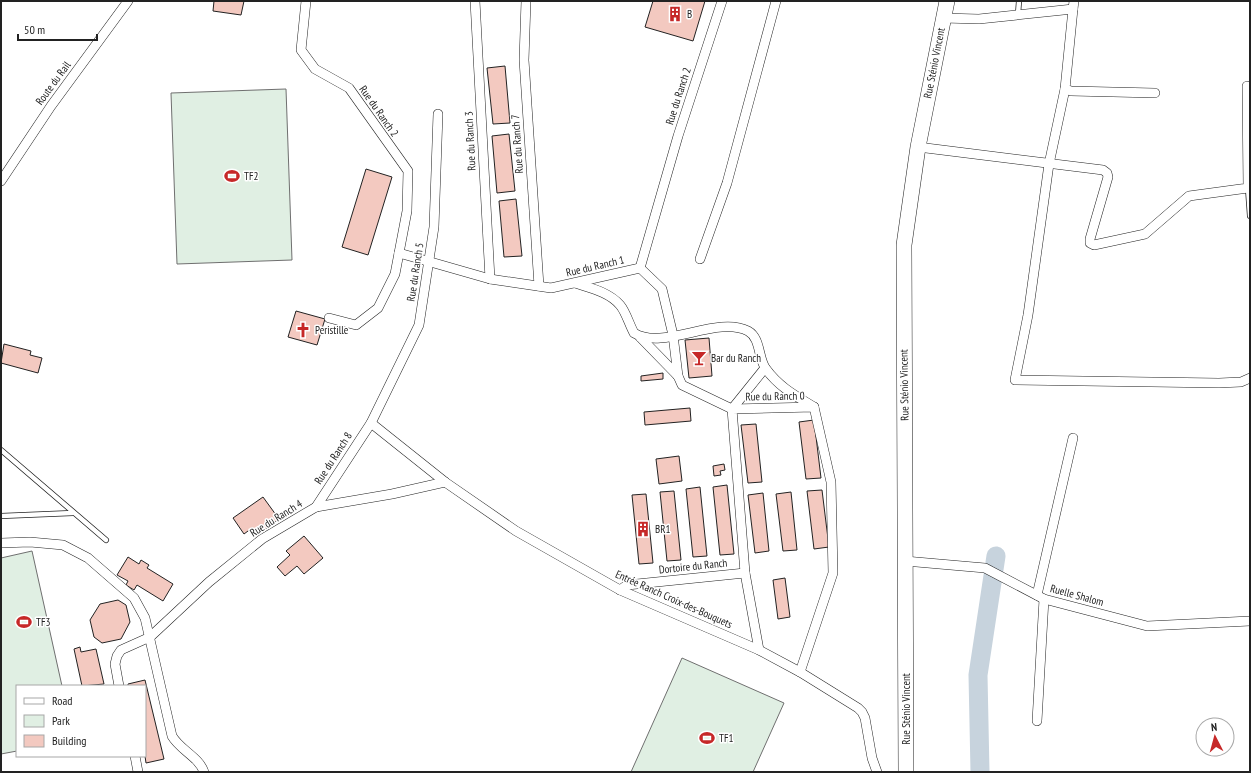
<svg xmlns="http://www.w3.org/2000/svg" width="1251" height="773" font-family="'PT Sans Narrow',sans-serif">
  <rect width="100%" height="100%" fill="#fff"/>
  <g fill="#e0efe3" stroke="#6f6f6f">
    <path d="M 286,89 L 292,260 L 177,264 L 171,93 Z"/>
    <path d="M 32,551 L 62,686 L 17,686 L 17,751 L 1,754 L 1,558 Z"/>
    <path d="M 682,658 L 784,703 L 753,772 L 631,772 Z"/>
  </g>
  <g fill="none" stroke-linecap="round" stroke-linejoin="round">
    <path stroke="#c7d3dd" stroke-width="19" d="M 980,772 L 978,675 L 996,556"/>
  </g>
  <g fill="#f3c9c0" stroke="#222">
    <path d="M 214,1 L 244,1 L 241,15 L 213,11 Z"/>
    <path d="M 653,1 L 705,1 L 693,41 L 645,27 Z"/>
    <path d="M 505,66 L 510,123 L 493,124 L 487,68 Z"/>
    <path d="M 509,134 L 515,191 L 497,193 L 492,136 Z"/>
    <path d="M 366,169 L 392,177 L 368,255 L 342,247 Z"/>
    <path d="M 516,199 L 522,256 L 504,257 L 499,201 Z"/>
    <path d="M 296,311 L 325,319 L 317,345 L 288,337 Z"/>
    <path d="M 709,338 L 712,376 L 689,378 L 685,340 Z"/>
    <path d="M 4,344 L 31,351 L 30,355 L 42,358 L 38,373 L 1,363 Z"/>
    <path d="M 663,373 L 663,379 L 641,381 L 641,376 Z"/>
    <path d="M 690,408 L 691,421 L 645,425 L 644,412 Z"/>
    <path d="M 814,420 L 821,478 L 806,479 L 799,422 Z"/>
    <path d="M 756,424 L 762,482 L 748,483 L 741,425 Z"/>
    <path d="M 679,456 L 682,481 L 659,484 L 656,459 Z"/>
    <path d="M 724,464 L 725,470 L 720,471 L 721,475 L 714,476 L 713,466 Z"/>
    <path d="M 727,485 L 734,554 L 720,555 L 713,487 Z"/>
    <path d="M 700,487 L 707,556 L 693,557 L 686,489 Z"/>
    <path d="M 822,490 L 829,547 L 814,549 L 807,491 Z"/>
    <path d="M 674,491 L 681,560 L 667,561 L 660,492 Z"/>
    <path d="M 791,492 L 797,550 L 783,551 L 776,494 Z"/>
    <path d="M 763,493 L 769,551 L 755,553 L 748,495 Z"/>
    <path d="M 646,494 L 653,563 L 639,564 L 632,495 Z"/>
    <path d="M 263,497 L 279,519 L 257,535 L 252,528 L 244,534 L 233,518 Z"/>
    <path d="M 304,536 L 323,558 L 304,574 L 297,566 L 285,576 L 277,567 L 290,555 L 286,551 Z"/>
    <path d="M 128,557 L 139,564 L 141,560 L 149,565 L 147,568 L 173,584 L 163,601 L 137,585 L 134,590 L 126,585 L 128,581 L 117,575 Z"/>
    <path d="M 785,578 L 790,617 L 778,619 L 773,580 Z"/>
    <path d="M 118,600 L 126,605 L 130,622 L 121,639 L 102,643 L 94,637 L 90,620 L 100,604 Z"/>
    <path d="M 80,647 L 81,652 L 96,649 L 104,684 L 82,686 L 74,649 Z"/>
    <path d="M 145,680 L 164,759 L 146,763 L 145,756 L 145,686 L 128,686 L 128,684 Z"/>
  </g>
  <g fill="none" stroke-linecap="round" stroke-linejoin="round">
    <g stroke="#222" stroke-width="6">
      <g id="service">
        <path d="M 1018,14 L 1019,1"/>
        <path d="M 1248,188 L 1250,216"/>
        <path d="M 1,450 L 106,540"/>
        <path d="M 1,516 L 73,513"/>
      </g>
    </g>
    <g stroke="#222" stroke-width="10">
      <g id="minor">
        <path d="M 306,1 L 301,50 L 315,69 L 349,88 L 408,171 L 407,211 L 395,274 L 378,308 L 356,325 L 329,318"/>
        <path d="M 475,1 L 490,279"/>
        <path d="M 526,1 L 524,60 L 539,286"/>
        <path d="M 1073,9 L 1065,89 L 1071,91 L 1155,93"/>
        <path d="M 943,18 L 979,19 L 1073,9 L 1074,1"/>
        <path d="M 1065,89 L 1049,164 L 1028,315 L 1015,380 L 1219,383 L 1241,382 L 1250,378"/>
        <path d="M 918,147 L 1103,170 L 1107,173 L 1108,177 L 1090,239 L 1090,243 L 1094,245 L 1145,234 L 1189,196 L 1248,188 L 1247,86"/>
        <path d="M 1,181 L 51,106 L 128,1"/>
        <path d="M 399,253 L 490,279 L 551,288 L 640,268 L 662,289 L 673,335 L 678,376 L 682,385 L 732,409 L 765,368"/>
        <path d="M 700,259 L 727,183 L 776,1"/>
        <path d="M 640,268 L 678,136 L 722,1"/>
        <path d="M 575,283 C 590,288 609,292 620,305 C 626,312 629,324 634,333 C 663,351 717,315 748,331 C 761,338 758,359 766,369 C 779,387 796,396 814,407"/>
        <path d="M 640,337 L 678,376"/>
        <path d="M 371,423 L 445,482 L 516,531 L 620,590 L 759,650 L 800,672 L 858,708 L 862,712 L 865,718 L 872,758 L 877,772"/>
        <path d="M 316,507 L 371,423 L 419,325 L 434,227 L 438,114"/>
        <path d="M 1,543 L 30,542 L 63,545 L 88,558 L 134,598 L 145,618 L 172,736 C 180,750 199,757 204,772"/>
        <path d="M 905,561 L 985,568 L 1044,599 L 1147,626 L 1250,621"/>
        <path d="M 620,590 L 627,585 L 745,573"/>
        <path d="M 1037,595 L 1073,438"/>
        <path d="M 759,650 L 745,573 L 732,409 L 814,407 L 831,482 L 833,573 L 800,672"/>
        <path d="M 119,686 L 115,664 L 117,656 L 121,650 L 150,637 L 209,582 L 262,539 L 316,507 L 392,494 L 445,482"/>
        <path d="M 1037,721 L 1044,599"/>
        <path d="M 135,756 L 138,772"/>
      </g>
    </g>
    <g stroke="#222" stroke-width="16">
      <path id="primary" d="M 906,772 L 904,245 L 918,147 L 947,1"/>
    </g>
    <use href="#service" stroke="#fff" stroke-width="4.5"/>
    <use href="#minor" stroke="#fff" stroke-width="9"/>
    <use href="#primary" stroke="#fff" stroke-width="15"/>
  </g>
  <defs>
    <g id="building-bare" transform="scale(1.2)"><path d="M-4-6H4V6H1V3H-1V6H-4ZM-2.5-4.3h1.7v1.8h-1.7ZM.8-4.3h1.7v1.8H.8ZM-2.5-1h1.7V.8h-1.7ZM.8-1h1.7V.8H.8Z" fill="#c62828" stroke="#fff" stroke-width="2.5" paint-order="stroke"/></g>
    <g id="stadium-bare" transform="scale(1.2)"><path d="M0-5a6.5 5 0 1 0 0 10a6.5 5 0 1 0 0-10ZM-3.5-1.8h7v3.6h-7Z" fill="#c62828" stroke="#fff" stroke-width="2.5" paint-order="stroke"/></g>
    <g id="church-bare" transform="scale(1.2)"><path d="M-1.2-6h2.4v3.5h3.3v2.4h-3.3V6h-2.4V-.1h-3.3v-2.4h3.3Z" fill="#c62828" stroke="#fff" stroke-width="2.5" paint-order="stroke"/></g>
    <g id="bar-bare" transform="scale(1.2)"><path d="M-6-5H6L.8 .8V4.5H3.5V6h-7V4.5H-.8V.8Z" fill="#c62828" stroke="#fff" stroke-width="2.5" paint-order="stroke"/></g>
  </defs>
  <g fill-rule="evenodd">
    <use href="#building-bare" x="675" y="14"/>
    <use href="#stadium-bare" x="232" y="176"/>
    <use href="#church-bare" x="303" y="330"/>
    <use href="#bar-bare" x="699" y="358"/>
    <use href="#building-bare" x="643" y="529"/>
    <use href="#stadium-bare" x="24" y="622"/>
    <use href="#stadium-bare" x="707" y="738"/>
  </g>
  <g text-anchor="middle" stroke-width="3" stroke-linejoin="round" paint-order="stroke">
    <g font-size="11" fill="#222" stroke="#fff" text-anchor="start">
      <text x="687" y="18">B</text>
      <text x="244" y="180">TF2</text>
      <text x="315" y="334">Peristille</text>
      <text x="711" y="362">Bar du Ranch</text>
      <text x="655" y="533">BR1</text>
      <text x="36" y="626">TF3</text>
      <text x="719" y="742">TF1</text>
    </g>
    <g font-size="11" fill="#222" stroke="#fff">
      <text transform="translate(934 63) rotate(-79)" y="4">Rue Sténio Vincent</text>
      <text transform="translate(53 83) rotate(-54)" y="4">Route du Rail</text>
      <text transform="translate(678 96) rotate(-72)" y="4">Rue du Ranch 2</text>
      <text transform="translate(379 111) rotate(55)" y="4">Rue du Ranch 2</text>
      <text transform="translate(470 141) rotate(-93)" y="4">Rue du Ranch 3</text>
      <text transform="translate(517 144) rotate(-94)" y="4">Rue du Ranch 7</text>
      <text transform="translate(595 266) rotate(-13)" y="4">Rue du Ranch 1</text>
      <text transform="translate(415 272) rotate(-81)" y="4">Rue du Ranch 5</text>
      <text transform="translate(904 385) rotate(-91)" y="4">Rue Sténio Vincent</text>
      <text transform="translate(775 396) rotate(-1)" y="4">Rue du Ranch 0</text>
      <text transform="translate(333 458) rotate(-57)" y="4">Rue du Ranch 8</text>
      <text transform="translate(276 518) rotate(-32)" y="4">Rue du Ranch 4</text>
      <text transform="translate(693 566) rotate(-6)" y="4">Dortoire du Ranch</text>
      <text transform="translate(1077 595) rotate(15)" y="4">Ruelle Shalom</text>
      <text transform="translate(674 599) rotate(24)" y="4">Entrée Ranch Croix-des-Bouquets</text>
      <text transform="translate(906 709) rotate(-90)" y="4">Rue Sténio Vincent</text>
    </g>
  </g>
  <rect width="1251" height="773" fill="none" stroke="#222222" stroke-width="4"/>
  <rect x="16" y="685" width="130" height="72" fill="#ffffff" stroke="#a7a7a7"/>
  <rect x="24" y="698" width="20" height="6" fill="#ffffff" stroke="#a7a7a7"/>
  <text x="52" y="705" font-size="12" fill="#222222">Road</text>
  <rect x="24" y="715" width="20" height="12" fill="#e0efe3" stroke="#a7a7a7"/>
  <text x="52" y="725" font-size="12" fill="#222222">Park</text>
  <rect x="24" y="735" width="20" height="12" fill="#f3c9c0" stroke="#a7a7a7"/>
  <text x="52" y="745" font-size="12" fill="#222222">Building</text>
  <g transform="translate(1215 737) rotate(354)"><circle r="19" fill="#ffffff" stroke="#a7a7a7"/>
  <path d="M0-3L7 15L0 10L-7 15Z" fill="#c62828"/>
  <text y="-6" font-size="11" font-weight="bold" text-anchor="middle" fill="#222222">N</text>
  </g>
  <path d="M18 34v6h79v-6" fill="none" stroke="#222222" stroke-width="2"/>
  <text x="24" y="34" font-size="12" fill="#222222" stroke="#ffffff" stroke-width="3" paint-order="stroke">50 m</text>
</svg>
